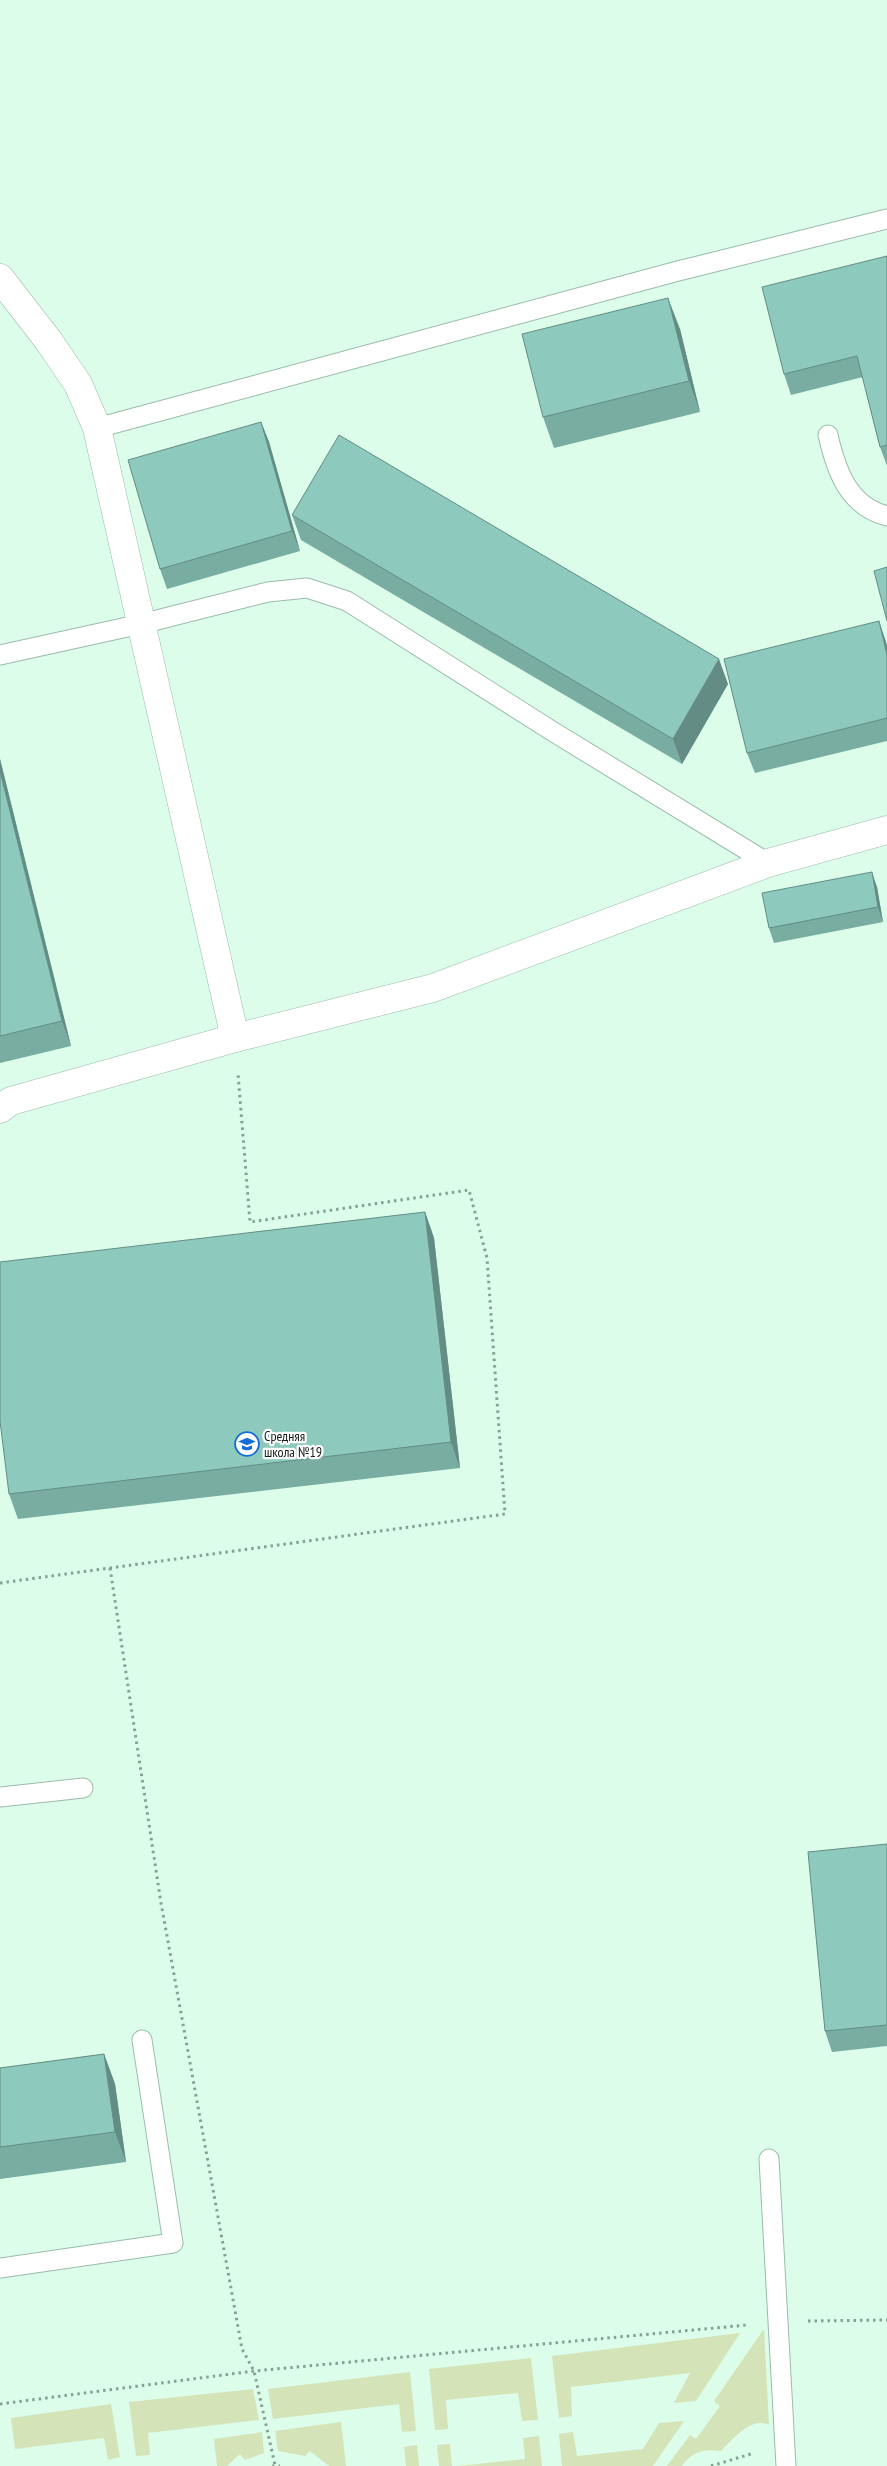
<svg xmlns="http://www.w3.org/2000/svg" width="887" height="2466" font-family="'PT Sans Narrow',sans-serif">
  <rect width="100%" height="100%" fill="#dbfdea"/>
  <g fill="#d5e3b9">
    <path d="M 764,2329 L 769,2425 C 751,2416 733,2439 721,2451 C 705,2449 692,2451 682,2466 L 667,2466 L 690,2435 L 696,2439 L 720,2406 L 714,2401 Z"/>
    <path d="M 740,2333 L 696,2401 L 674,2403 L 690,2373 L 571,2387 L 572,2416 L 559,2418 L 552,2356 Z"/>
    <path d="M 531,2358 L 538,2420 L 522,2421 L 518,2393 L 446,2400 L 448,2429 L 435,2430 L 429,2369 Z"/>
    <path d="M 410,2372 L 416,2431 L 402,2432 L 399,2404 L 273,2419 L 268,2389 Z"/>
    <path d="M 253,2389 L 259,2420 L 148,2433 L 150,2455 L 136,2456 L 129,2402 Z"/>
    <path d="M 111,2404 L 120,2457 L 108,2460 L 104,2438 L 15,2449 L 11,2418 Z"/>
    <path d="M 684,2421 L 653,2466 L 562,2466 L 559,2434 L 573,2432 L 577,2456 L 643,2449 L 659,2423 Z"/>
    <path d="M 341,2422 L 346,2466 L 329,2466 L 310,2451 L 305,2456 L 278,2451 L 275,2431 Z"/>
    <path d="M 262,2432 L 264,2453 L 245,2460 L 240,2454 L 227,2466 L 217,2466 L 214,2439 Z"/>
    <path d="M 539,2436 L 542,2466 L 458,2466 L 525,2459 L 523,2438 Z"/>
    <path d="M 450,2444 L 452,2466 L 439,2466 L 437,2445 Z"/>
    <path d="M 417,2445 L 419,2466 L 406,2466 L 404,2447 Z"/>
  </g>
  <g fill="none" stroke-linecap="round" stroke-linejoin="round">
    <g stroke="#9bbba9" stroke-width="21">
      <g id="service">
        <path d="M 97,428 L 678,271 L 887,219"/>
        <path d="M 828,435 C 836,470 848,506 887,516"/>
        <path d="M 0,655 L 141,624 L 268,592 L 307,588 L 347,601 L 552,731 L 768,863"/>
        <path d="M 0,1797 L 83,1788"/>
        <path d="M 769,2159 L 786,2466"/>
        <path d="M 0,2268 L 173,2243 L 142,2040"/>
      </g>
    </g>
    <g stroke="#9bbba9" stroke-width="29">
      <g id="minor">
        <path d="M 0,278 L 48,340 L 78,384 L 97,428 L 235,1038"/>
        <path d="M 0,1109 L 11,1101 L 235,1038 L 433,988 L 768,863 L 887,830"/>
      </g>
    </g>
    <g stroke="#87a092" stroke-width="3" stroke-dasharray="2.5 4" stroke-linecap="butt">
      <path d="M 110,1568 L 161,1903 L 242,2349 L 254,2371 L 275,2465"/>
      <path d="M 0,1583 L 505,1514 L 487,1258 L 469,1190 L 250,1222 L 238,1074"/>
      <path d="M 808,2321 L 887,2320"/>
      <path d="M 0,2404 L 254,2371 L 747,2325"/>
      <path d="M 272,2466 L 280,2466"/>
      <path d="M 711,2466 L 754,2453"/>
    </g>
    <use href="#service" stroke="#fff" stroke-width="19"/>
    <use href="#minor" stroke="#fff" stroke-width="28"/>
  </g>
  <g fill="#79ada2">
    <path d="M 887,256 L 887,466 L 880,447 L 863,377 L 791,395 L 784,374 Z"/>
    <path d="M 680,329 L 700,412 L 554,448 L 543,417 Z"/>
    <path d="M 261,422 L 269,442 L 300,551 L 167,589 L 160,569 Z"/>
    <path d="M 292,515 L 728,684 L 682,764 L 301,540 Z"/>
    <path d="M 879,621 L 887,646 L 887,741 L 755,773 L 747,753 Z"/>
    <path d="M 0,759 L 71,1046 L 0,1063 Z"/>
    <path d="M 877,887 L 883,922 L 774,943 L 769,928 Z"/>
    <path d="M 425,1212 L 434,1238 L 460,1468 L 18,1519 L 9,1494 Z"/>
    <path d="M 887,1844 L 887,2046 L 832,2052 L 825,2031 Z"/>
    <path d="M 104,2054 L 115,2084 L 126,2162 L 0,2179 L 0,2068 Z"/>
  </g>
  <g fill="#638d84">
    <path d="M 668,298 L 680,329 L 700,412 L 689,381 Z"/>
    <path d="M 261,422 L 269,442 L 300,551 L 292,531 Z"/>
    <path d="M 879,621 L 886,642 L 887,646 L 887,655 Z"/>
    <path d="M 719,659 L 728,684 L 682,764 L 673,739 Z"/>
    <path d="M 0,759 L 71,1046 L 62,1021 L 0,771 Z"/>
    <path d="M 872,872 L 877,887 L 883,922 L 878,907 Z"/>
    <path d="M 425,1212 L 434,1238 L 460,1468 L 451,1442 Z"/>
    <path d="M 104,2054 L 115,2084 L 126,2162 L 115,2132 Z"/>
  </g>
  <g fill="#8dc9bc" stroke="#638d84">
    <path d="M 887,256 L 887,445 L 880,447 L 857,356 L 784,374 L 762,287 Z"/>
    <path d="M 668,298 L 689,381 L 543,417 L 522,334 Z"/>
    <path d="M 261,422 L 292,531 L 160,569 L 128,460 Z"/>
    <path d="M 339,435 L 719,659 L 673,739 L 292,515 Z"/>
    <path d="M 887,567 L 887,621 L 874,571 Z"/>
    <path d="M 879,621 L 887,655 L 887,718 L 747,753 L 724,659 Z"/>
    <path d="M 0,771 L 62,1021 L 0,1036 Z"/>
    <path d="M 872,872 L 878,907 L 769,928 L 762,893 Z"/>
    <path d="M 425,1212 L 451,1442 L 9,1494 L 0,1421 L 0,1262 Z"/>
    <path d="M 887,1844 L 887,2025 L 825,2031 L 808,1852 Z"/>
    <path d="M 104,2054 L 115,2132 L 0,2147 L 0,2068 Z"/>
  </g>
  <defs>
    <g id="school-ring" transform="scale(1.25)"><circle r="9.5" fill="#fff" stroke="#166dd7" stroke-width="1.5"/><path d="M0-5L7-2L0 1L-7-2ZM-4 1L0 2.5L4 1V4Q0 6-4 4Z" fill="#166dd7"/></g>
  </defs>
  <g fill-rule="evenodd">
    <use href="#school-ring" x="247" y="1444"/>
  </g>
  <g text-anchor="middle" stroke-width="4.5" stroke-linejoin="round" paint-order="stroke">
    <g font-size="14" fill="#111d17" stroke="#fff" text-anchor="start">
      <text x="264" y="1441">Средняя<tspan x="264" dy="16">школа №19</tspan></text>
    </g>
  </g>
</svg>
